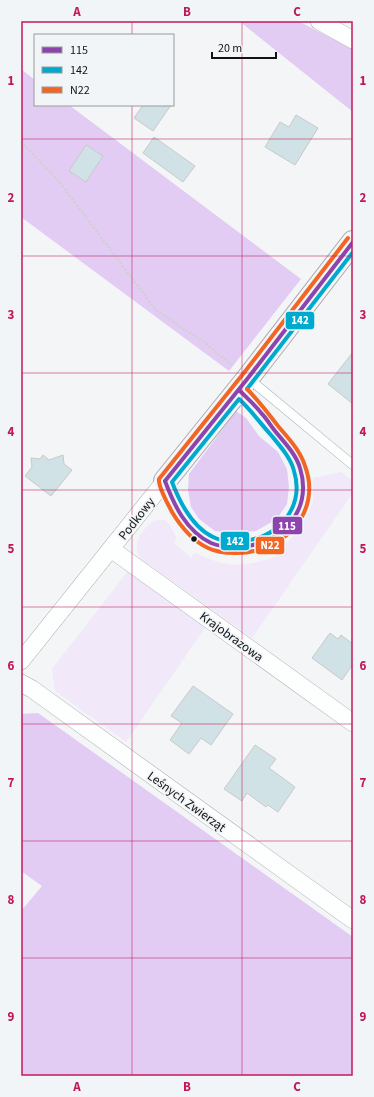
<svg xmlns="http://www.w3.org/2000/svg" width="374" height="1097" font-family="'Source Sans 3',sans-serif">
  <rect width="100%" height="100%" fill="#f3f5f7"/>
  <g fill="#f1e9f9">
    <path d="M 341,472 L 353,481 L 353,493 L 252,638 L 141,559 C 138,554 136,551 137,545 C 138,534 155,512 167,522 C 171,526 174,533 177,538 L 174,543 L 191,558 L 195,553 C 204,556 213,561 222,563 C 241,568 259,562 277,556 L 275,551 L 286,544 L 303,525 L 313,501 L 313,478 Z"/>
    <path d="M 128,571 L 205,628 L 126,742 L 55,691 L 52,669 Z"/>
  </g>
  <g fill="#e2ccf3">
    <path d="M 239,21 L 298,21 L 353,49 L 353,112 Z"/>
    <path d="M 21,69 L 35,80 L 35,105 L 69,105 L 301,279 L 229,371 L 21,217 Z"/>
    <path d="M 236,411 L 246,418 L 259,436 L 278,452 L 287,469 L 289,487 L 287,504 L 277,519 L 256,531 L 235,533 L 215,531 L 199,519 L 191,507 L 188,490 L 189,474 Z"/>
    <path d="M 38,713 L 353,937 L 353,1076 L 21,1076 L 21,911 L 42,886 L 21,871 L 21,714 Z"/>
  </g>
  <g fill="#d1e2e6" stroke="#c8c9ca">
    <path d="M 143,105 L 171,105 L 153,131 L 134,118 Z"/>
    <path d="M 296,115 L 318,128 L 295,165 L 265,147 L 280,122 L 289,127 Z"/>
    <path d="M 154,137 L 195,166 L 183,182 L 143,153 Z"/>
    <path d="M 86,145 L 103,156 L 86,182 L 69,171 Z"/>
    <path d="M 353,352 L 353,404 L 328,384 Z"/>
    <path d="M 43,455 L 49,460 L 63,455 L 64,464 L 72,470 L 51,496 L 25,476 L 32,467 L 31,458 L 40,459 Z"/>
    <path d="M 330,633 L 338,639 L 341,635 L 353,644 L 353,664 L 342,680 L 312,658 Z"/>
    <path d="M 193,686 L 233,714 L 211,745 L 201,738 L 189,754 L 170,740 L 182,723 L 171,716 Z"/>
    <path d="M 255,745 L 276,759 L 269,768 L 295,787 L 278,812 L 268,805 L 266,807 L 247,793 L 242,801 L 224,789 Z"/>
  </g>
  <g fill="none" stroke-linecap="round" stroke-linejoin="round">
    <g stroke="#aaabad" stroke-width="10">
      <g id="lane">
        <path d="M 248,378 L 353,465"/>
        <path d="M 165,481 C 174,506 187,531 211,543 C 216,545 223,546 229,547 C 272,553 317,514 300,468 C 294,454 285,442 275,431 C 271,426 268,421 264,416 C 256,406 247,398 239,390"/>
      </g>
    </g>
    <g stroke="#aaabad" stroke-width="18">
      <g id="street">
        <path d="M 319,21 L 353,40"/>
        <path d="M 111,549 L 353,723"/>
        <path d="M 21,661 L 165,481"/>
        <path d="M 21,683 L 32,689 L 353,920"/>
      </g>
    </g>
    <g stroke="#aaabad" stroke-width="24">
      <path id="secondary" d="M 165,481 L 248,378 L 353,242"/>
    </g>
    <path stroke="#d0d0d1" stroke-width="2.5" stroke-dasharray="2 2" stroke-linecap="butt" d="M 21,142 L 58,180 L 156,310 L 204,342 L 232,365"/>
    <use href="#lane" stroke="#fdfefe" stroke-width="9"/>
    <use href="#street" stroke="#fdfefe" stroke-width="17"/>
    <use href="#secondary" stroke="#f7f8fb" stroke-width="22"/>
    <g stroke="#f2f5f8" stroke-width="7">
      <g id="bus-1">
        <path d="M 165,481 C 174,505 186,531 211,543 C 218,546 227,547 234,547 C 278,548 314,513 300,468 C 296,454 284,442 275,431 C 270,425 267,419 262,414 C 255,405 247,398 239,390"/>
        <path d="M 165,481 L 248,378 L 353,242"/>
      </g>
    </g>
    <g stroke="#f2f5f8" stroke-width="7">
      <g id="bus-2">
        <path d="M 247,389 L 353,252"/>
        <path d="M 239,399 C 251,410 260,423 271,435 C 280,446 291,458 294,471 C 306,509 275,542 237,541 C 229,541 220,541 213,537 C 192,527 180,503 172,482 Z"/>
      </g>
    </g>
    <g stroke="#f2f5f8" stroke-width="7">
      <path id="bus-3" d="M 247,389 C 259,401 268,413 278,426 C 288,438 300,450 305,466 C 323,514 281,554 235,553 C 226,553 216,552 208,548 C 193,541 181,527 172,512 C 168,504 158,487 159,479 L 243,374 L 348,238"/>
    </g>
    <use href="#bus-1" stroke="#8e44ad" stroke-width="4"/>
    <use href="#bus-2" stroke="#00a9ce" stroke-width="4"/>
    <use href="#bus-3" stroke="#f26522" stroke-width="4"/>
  </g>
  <path fill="none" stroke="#c2185b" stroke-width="1" stroke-opacity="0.55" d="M 132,21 L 132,35M 242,21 L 242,1076M 132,105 L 132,1076M 21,139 L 353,139M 21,256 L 353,256M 21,373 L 353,373M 21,490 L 353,490M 21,607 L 353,607M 21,724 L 353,724M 21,841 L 353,841M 21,958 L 353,958"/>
  <circle fill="#121314" stroke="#f2f5f8" stroke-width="1.5" cx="194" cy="539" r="3.5"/>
  <g text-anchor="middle" stroke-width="3.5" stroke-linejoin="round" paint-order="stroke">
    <g font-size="13" fill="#121314" stroke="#f2f5f8">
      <text transform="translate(136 518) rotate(-52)" y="5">Podkowy</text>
      <text transform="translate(232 636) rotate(36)" y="5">Krajobrazowa</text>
      <text transform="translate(187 801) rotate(36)" y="5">Leśnych Zwierząt</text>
    </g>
  </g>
  <g stroke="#f2f5f8" stroke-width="1.5">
    <rect x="285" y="311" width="30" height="19" rx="4" fill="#00a9ce"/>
    <rect x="272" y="516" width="31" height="19" rx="4" fill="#8e44ad"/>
    <rect x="220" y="531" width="30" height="20" rx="4" fill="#00a9ce"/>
    <rect x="255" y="536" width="30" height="19" rx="4" fill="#f26522"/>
  </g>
  <g font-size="11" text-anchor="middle" font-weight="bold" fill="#fff">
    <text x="300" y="324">142</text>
    <text x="287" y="530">115</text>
    <text x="235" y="545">142</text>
    <text x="270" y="549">N22</text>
  </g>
  <rect width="374" height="1097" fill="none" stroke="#f2f5f8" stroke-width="44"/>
  <rect x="34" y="34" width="140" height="72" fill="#f2f5f8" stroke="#989b9d"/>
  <rect x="42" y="47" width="20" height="6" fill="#8e44ad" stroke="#989b9d"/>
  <text x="70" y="54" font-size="12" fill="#121314">115</text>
  <rect x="42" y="67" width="20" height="6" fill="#00a9ce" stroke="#989b9d"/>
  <text x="70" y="74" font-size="12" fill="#121314">142</text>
  <rect x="42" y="87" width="20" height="6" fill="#f26522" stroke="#989b9d"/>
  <text x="70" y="94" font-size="12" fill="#121314">N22</text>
  <path d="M212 52v6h64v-6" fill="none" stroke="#121314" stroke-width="2"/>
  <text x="218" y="52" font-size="12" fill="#121314" stroke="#f2f5f8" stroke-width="3" paint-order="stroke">20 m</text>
  <rect x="22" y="22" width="330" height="1053" fill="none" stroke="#c2185b" stroke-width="1.5"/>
  <g font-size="13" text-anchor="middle" font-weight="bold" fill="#c2185b">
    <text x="77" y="16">A</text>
    <text x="187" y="16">B</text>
    <text x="297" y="16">C</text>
    <text x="11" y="85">1</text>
    <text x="363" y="85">1</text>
    <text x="11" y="202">2</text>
    <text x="363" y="202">2</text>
    <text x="11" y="319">3</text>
    <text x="363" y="319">3</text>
    <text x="11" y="436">4</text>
    <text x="363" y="436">4</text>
    <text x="11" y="553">5</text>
    <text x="363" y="553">5</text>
    <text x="11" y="670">6</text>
    <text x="363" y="670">6</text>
    <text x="11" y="787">7</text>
    <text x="363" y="787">7</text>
    <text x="11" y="904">8</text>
    <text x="363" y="904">8</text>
    <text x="11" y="1021">9</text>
    <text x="363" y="1021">9</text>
    <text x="77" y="1091">A</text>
    <text x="187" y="1091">B</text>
    <text x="297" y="1091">C</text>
  </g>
</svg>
